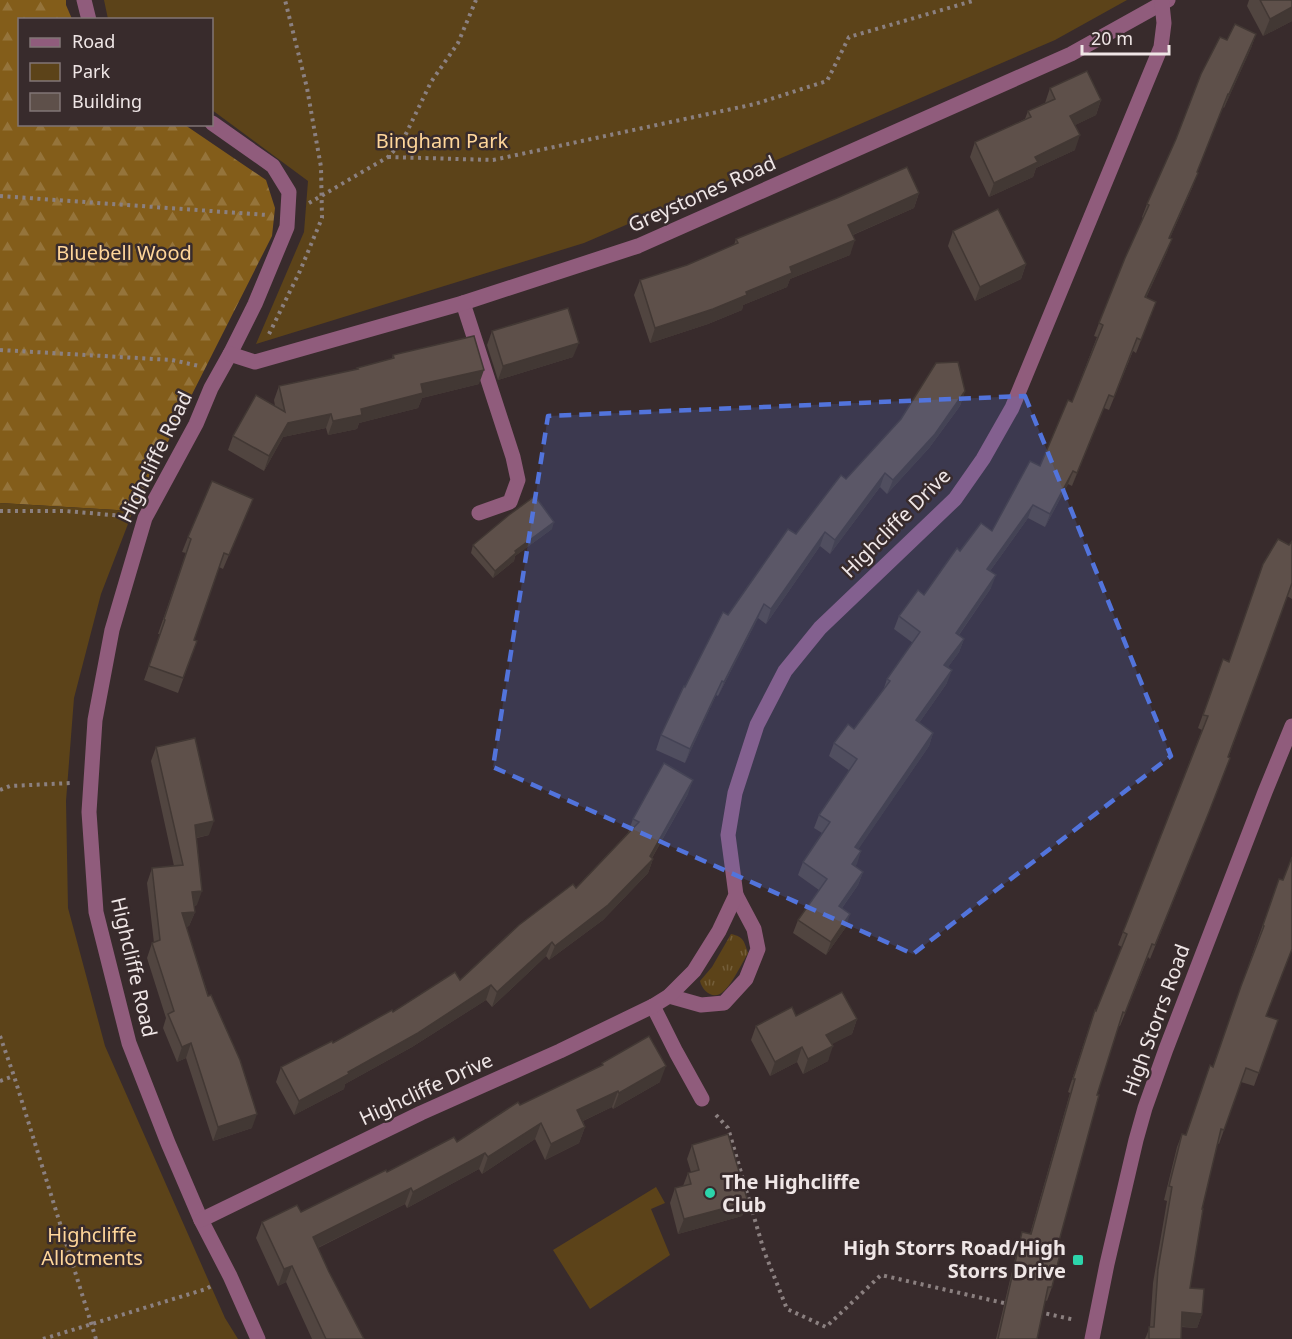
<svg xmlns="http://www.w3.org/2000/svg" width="1292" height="1339" font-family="'Noto Sans',sans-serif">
  <defs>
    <pattern id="grass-tufts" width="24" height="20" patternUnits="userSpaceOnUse" patternTransform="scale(1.5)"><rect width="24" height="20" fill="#5c4319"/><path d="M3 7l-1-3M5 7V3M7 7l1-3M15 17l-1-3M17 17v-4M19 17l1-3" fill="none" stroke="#745e3a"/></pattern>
    <pattern id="forest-firs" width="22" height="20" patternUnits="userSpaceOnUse" patternTransform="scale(1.5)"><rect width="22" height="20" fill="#835d1a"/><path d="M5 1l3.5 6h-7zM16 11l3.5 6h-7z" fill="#95743b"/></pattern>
  </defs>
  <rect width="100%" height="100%" fill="#382b2c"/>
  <path fill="url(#grass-tufts)" d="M 731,934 C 744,937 744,941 748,953 C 742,963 733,982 725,990 C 715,1001 703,993 700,981 L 712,967 Z"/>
  <path fill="url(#forest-firs)" d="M 0,0 L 66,0 L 66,5 L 72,19 L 20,20 L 20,124 L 185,125 L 266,180 L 275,208 L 272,236 L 133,511 L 0,503 Z"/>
  <g fill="#5c4319">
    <path d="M 104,0 L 1127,0 L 1055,40 L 584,243 L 256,344 L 304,232 L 308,181 L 212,110 L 212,20 L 108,19 Z"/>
    <path d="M 0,503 L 133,511 L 101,594 L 74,698 L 66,801 L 68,908 L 105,1046 L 225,1318 L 238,1339 L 0,1339 Z"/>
    <path d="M 656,1187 L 665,1203 L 651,1209 L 670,1255 L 590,1309 L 553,1250 Z"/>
  </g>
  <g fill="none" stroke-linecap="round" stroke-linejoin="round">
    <g stroke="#8b8080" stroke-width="4" stroke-dasharray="3 4.5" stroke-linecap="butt">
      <path d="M 388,157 L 493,160 L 755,104 L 827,81 L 849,37 L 976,0"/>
      <path d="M 0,196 L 267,215"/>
      <path d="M 309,203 L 388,157 L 402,142 L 431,82 L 458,43 L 476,0"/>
      <path d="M 269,334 L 300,271 L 322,218 L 321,167 L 314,128 L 307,88 L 285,0"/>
      <path d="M 0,350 L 172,360 L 199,366"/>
      <path d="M 0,511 L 66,511 L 123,516"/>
      <path d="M 0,790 L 10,786 L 71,783"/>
      <path d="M 0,1036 L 14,1076 L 96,1339"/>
      <path d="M 0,1081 L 14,1076"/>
      <path d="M 716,1115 L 728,1128 L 764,1251 L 787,1309 L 826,1327 L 881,1275 L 1008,1304"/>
      <path d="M 1039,1312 L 1075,1320"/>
      <path d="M 43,1339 L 206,1289 L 211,1286"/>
    </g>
    <g stroke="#905c7c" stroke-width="15">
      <path d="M 84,0 L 89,20"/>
      <path d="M 212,123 L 273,166 L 289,192 L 287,227 L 255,304 L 230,354 L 211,388 L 196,424 L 145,518 L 112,630 L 95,720 L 89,812 L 96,912 L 129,1043 L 168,1143 L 201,1220 L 230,1276 L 258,1339"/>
      <path d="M 463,303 L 513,457 L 518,480 L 510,502 L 479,513"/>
      <path d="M 230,354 L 255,362 L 463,303 L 638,246 L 1071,54 L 1168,0"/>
      <path d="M 669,996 L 701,1005 L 724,1003 L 746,979 L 758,949 L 754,929 L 736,895"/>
      <path d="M 653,1006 L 676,1052 L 702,1099"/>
      <path d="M 201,1220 L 421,1113 L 560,1051 L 653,1006 L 669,996 L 694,971 L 719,931 L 736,895 L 728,835 L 735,793 L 757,725 L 785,671 L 820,628 L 955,499 L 983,459 L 1012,408 L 1161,47 L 1164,23 L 1162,4"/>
      <path d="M 1092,1339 L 1107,1264 L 1136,1140 L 1145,1108 L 1166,1049 L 1265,792 L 1292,726"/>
    </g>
  </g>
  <g fill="#514540">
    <path d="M 1249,0 L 1292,0 L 1292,21 L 1263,36 L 1247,6 Z"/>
    <path d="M 1256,34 L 1251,48 L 1224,108 L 1223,107 L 1197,172 L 1193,186 L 1170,238 L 1167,252 L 1146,298 L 1156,302 L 1136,353 L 1133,351 L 1109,410 L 1104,408 L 1072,486 L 1068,484 L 1045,527 L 1028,518 L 990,571 L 991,588 L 959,635 L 964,639 L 959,652 L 948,667 L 947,683 L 919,723 L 933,733 L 929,746 L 858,849 L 861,851 L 855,866 L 863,872 L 858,885 L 842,908 L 846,927 L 826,955 L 793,933 L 798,920 L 819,890 L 798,875 L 803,862 L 822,833 L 814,828 L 819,815 L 850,771 L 829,756 L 834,743 L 854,729 L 883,691 L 887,679 L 913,643 L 894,629 L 899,616 L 924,595 L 960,551 L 992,531 L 1040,466 L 1072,402 L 1097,337 L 1094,336 L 1099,323 L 1143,218 L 1142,217 L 1147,204 L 1227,40 Z"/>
    <path d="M 1050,88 L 1101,100 L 1096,115 L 1075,125 L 1075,150 L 1036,168 L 1033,177 L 989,197 L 970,157 L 975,142 L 1025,119 L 1028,111 L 1045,103 Z"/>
    <path d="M 919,193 L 914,208 L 853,235 L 850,255 L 790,279 L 787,287 L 743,305 L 742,310 L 708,324 L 650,343 L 634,295 L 640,280 L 687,265 L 734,245 L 736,239 Z"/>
    <path d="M 953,231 L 1026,264 L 1021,279 L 975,301 L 948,246 Z"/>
    <path d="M 492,331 L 573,357 L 498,380 L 487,345 Z"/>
    <path d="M 393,355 L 479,384 L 422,398 L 418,408 L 359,423 L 357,429 L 328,435 L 326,428 L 283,437 L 264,471 L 228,450 L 233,436 L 275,406 L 274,400 L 279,386 L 357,369 L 357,368 L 392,359 Z"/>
    <path d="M 965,391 L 960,406 L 929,448 L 887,494 L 880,487 L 830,554 L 820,546 L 766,624 L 758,618 L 718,696 L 716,695 L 685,763 L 656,750 L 661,735 L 685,687 L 728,615 L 796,534 L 846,479 Z"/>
    <path d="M 253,499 L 223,569 L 219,567 L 194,640 L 197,641 L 178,693 L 144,680 L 160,634 L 158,634 L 186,553 L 182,552 L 188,537 Z"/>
    <path d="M 552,529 L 515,556 L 514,561 L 493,578 L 471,553 L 473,545 Z"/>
    <path d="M 1292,541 L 1292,599 L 1287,596 L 1204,825 L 1150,959 L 1148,957 L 1120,1026 L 1118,1026 L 1097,1095 L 1059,1241 L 1052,1287 L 1047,1301 L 1045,1300 L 1037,1339 L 996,1339 L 1018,1246 L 1022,1232 L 1030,1234 L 1070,1093 L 1068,1092 L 1090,1024 L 1095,1010 L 1096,1011 L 1122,947 L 1118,945 L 1123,932 L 1202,730 L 1198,728 L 1223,659 L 1229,661 Z"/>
    <path d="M 156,747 L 209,835 L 197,838 L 197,905 L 194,906 L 195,912 L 189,926 L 186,927 L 252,1128 L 213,1141 L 186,1058 L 177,1062 L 163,1028 L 166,1018 L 147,958 L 152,943 L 154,943 L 147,883 L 152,868 L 174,866 L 151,761 Z"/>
    <path d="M 688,794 L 652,858 L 653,859 L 648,873 L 603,920 L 549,960 L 546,956 L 492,1007 L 486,1000 L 412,1047 L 345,1084 L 344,1089 L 294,1115 L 276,1082 L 281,1067 L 333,1043 L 393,1012 L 460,980 L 576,888 L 628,833 L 633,819 Z"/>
    <path d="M 1279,879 L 1266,1016 L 1278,1020 L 1254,1086 L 1241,1082 L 1219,1144 L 1217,1143 L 1202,1209 L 1190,1288 L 1202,1314 L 1197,1328 L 1181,1327 L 1181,1339 L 1145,1339 L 1150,1327 L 1153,1283 L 1167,1201 L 1164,1200 L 1177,1147 L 1182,1134 L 1186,1135 L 1213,1066 Z"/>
    <path d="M 796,1016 L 857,1019 L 852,1034 L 831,1044 L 828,1061 L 803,1074 L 797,1062 L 770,1076 L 751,1040 L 756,1026 Z"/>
    <path d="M 602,1063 L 660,1082 L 613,1109 L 612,1107 L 583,1121 L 585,1127 L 579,1143 L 545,1160 L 535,1139 L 482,1174 L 479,1169 L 407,1208 L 405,1204 L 318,1248 L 329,1272 L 364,1339 L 312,1339 L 286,1282 L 278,1286 L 256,1238 L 262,1222 L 301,1212 L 387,1172 L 457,1142 L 520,1105 L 602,1065 Z"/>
    <path d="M 692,1145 L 748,1202 L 742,1216 L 678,1234 L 670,1203 L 675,1188 L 683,1186 L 688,1173 L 691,1172 L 687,1159 Z"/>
  </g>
  <g fill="#423834">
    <path d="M 1292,7 L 1292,21 L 1263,36 L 1270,19 Z"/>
    <path d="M 1256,34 L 1251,48 L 1224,108 L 1229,94 Z"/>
    <path d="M 1101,100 L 1096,115 L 1065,130 L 1070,116 Z"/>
    <path d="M 1080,135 L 1075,150 L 1036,168 L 1033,177 L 989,197 L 994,183 L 1035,157 Z"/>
    <path d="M 1198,173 L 1193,186 L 1164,251 L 1169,238 Z"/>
    <path d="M 919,193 L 914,208 L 843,239 L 848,225 Z"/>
    <path d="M 1172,239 L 1167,252 L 1140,310 L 1145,297 Z"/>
    <path d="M 855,240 L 850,255 L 790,279 L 787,287 L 743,305 L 742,310 L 708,324 L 650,343 L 655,328 L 790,267 Z"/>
    <path d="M 1026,264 L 1021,279 L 975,301 L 980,287 Z"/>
    <path d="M 579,343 L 573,357 L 498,380 L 503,366 Z"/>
    <path d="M 484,370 L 479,384 L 422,398 L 418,408 L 359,423 L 357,429 L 328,435 L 333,421 L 421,384 Z"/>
    <path d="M 965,391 L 960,406 L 929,448 L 887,494 L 893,480 Z"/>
    <path d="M 1109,395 L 1104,408 L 1072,486 L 1077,473 Z"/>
    <path d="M 331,414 L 326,428 L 283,437 L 264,471 L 269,456 L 288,423 Z"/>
    <path d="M 1073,471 L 1068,484 L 1045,527 L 1050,514 Z"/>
    <path d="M 885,473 L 880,487 L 830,554 L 835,540 Z"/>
    <path d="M 1033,505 L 1028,518 L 982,582 L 987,569 Z"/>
    <path d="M 554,522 L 552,529 L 515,556 L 514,561 L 493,578 L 495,571 L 515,551 Z"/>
    <path d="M 825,532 L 820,546 L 766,624 L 771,609 Z"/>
    <path d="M 996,575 L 991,588 L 951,646 L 956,633 Z"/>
    <path d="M 764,604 L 758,618 L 718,696 L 724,682 Z"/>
    <path d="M 964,639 L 959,652 L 940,678 L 944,665 Z"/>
    <path d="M 952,670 L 947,683 L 912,733 L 916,720 Z"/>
    <path d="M 722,681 L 716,695 L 685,763 L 690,749 Z"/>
    <path d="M 933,733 L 929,746 L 851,860 L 855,847 Z"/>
    <path d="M 693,780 L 688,794 L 650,861 L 653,859 L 648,873 L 603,920 L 549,960 L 555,946 L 650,856 Z"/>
    <path d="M 214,821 L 209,835 L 190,839 L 195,825 Z"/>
    <path d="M 861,851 L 857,864 L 848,877 L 852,864 Z"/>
    <path d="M 863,872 L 858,885 L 834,919 L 839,906 Z"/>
    <path d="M 202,891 L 197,905 L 187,906 L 192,892 Z"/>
    <path d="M 195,912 L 189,926 L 177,928 L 182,913 Z"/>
    <path d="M 850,914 L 846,927 L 826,955 L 831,942 Z"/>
    <path d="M 552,942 L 546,956 L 492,1007 L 497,992 Z"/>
    <path d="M 491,985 L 486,1000 L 412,1047 L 345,1084 L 344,1089 L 294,1115 L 299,1101 Z"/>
    <path d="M 857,1019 L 852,1034 L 821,1050 L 826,1035 Z"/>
    <path d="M 191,1043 L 186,1058 L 177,1062 L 182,1047 Z"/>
    <path d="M 833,1046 L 828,1061 L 803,1074 L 808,1059 Z"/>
    <path d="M 802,1047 L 797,1062 L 770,1076 L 775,1062 Z"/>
    <path d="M 666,1066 L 660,1082 L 613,1109 L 619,1093 Z"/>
    <path d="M 618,1091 L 612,1107 L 572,1126 L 577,1110 Z"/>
    <path d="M 257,1114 L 252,1128 L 213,1141 L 218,1127 Z"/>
    <path d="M 541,1123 L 535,1139 L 482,1174 L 488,1157 Z"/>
    <path d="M 585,1127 L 579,1143 L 545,1160 L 551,1144 Z"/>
    <path d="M 485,1153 L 479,1169 L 407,1208 L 413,1192 Z"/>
    <path d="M 411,1188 L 405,1204 L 307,1253 L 313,1237 Z"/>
    <path d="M 748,1202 L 742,1216 L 678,1234 L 684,1219 Z"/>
    <path d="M 292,1266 L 286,1282 L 278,1286 L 284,1269 Z"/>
    <path d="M 1182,1312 L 1202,1314 L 1197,1328 L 1177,1326 Z"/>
  </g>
  <g fill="#5e504a" stroke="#423834" stroke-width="1.5">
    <path d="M 1260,0 L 1292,0 L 1292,7 L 1270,19 Z"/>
    <path d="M 1235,24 L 1256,34 L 1229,94 L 1228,94 L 1197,172 L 1198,173 L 1169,238 L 1172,239 L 1145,297 L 1156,302 L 1141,340 L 1137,338 L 1114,397 L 1109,395 L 1077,473 L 1073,471 L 1050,514 L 1033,505 L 987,569 L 996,575 L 956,633 L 964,639 L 944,665 L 952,670 L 916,720 L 933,733 L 855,847 L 861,851 L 852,864 L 863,872 L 839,906 L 850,914 L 831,942 L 798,920 L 827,879 L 803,862 L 830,822 L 819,815 L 857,759 L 834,743 L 848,724 L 854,729 L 890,681 L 887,679 L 920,632 L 899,616 L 918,590 L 924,595 L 957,548 L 960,551 L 981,523 L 992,531 L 1030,461 L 1040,466 L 1068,400 L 1072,402 L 1103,325 L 1099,323 L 1125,258 L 1149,205 L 1147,204 L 1176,139 L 1201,74 L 1220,37 L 1227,40 Z"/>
    <path d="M 1087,71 L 1101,100 L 1070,116 L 1080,135 L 1035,157 L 1038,162 L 994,183 L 975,142 L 1031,117 L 1028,111 L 1055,99 L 1050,88 Z"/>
    <path d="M 907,167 L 919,193 L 848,225 L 855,240 L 790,267 L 792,273 L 746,292 L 747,295 L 713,309 L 655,328 L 640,280 L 687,265 L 738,243 L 736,239 L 837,198 Z"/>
    <path d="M 998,209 L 1026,264 L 980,287 L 953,231 Z"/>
    <path d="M 568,308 L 579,343 L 503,366 L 492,331 Z"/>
    <path d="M 474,336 L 484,370 L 421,384 L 423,393 L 361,409 L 362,415 L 333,421 L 331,414 L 288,423 L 269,456 L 233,436 L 256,395 L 285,412 L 279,386 L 358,369 L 357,368 L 394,358 L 393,355 Z"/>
    <path d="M 958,362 L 965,391 L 935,434 L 893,480 L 885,473 L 835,540 L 825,532 L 771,609 L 764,604 L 724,682 L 722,681 L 690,749 L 661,735 L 684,686 L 685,687 L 723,612 L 728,615 L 788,529 L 796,534 L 841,475 L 846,479 L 901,419 L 936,363 Z"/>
    <path d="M 212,481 L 253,499 L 229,555 L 224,553 L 194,640 L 197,641 L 183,678 L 149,666 L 165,620 L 164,619 L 191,539 L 188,537 Z"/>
    <path d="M 535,496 L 554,522 L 515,551 L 516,553 L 495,571 L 473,545 L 509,515 Z"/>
    <path d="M 1278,539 L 1289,545 L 1292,541 L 1292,583 L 1266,655 L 1228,757 L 1230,758 L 1209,812 L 1155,945 L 1152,944 L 1125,1013 L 1123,1012 L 1097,1095 L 1099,1095 L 1059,1241 L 1063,1242 L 1052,1287 L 1048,1287 L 1037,1339 L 998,1339 L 1022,1232 L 1031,1234 L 1075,1079 L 1073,1079 L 1095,1010 L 1096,1011 L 1127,934 L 1123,932 L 1208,716 L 1203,715 L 1223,659 L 1229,662 L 1263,564 Z"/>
    <path d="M 195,738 L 214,821 L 195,825 L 202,891 L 192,892 L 195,912 L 182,913 L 208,996 L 211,995 L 240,1060 L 257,1114 L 218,1127 L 191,1043 L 182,1047 L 168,1014 L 174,1011 L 152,943 L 160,940 L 152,868 L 183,865 L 156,747 Z"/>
    <path d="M 664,763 L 693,780 L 650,856 L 653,859 L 608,905 L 555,946 L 552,942 L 497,992 L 491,985 L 418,1033 L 348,1072 L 349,1074 L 299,1101 L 281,1067 L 332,1041 L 333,1043 L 392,1010 L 393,1012 L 455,972 L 460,980 L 519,925 L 573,884 L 576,888 L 639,822 L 633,819 Z"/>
    <path d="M 1292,857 L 1292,949 L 1266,1016 L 1278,1020 L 1259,1073 L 1246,1068 L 1224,1130 L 1221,1129 L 1202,1209 L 1203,1209 L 1190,1288 L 1204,1289 L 1202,1314 L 1182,1312 L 1181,1339 L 1149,1339 L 1149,1327 L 1154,1327 L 1158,1269 L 1172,1187 L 1169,1186 L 1182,1134 L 1186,1135 L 1210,1065 L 1213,1067 L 1241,986 L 1264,926 L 1263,925 L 1279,879 L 1283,880 Z"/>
    <path d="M 842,992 L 857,1019 L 826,1035 L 833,1046 L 808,1059 L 802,1047 L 775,1062 L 756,1026 L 792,1007 L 796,1016 Z"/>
    <path d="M 649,1036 L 666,1066 L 619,1093 L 618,1091 L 577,1110 L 585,1127 L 551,1144 L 541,1123 L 488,1157 L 485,1153 L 413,1192 L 411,1188 L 313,1237 L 329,1272 L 364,1339 L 326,1339 L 292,1266 L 284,1269 L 262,1222 L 297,1205 L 301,1212 L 386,1170 L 387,1172 L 454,1137 L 457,1142 L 518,1102 L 520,1105 L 603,1065 L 602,1063 Z"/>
    <path d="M 728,1134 L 748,1202 L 684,1219 L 675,1188 L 691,1184 L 688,1173 L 699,1170 L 692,1145 Z"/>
  </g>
  <path fill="#5274dc" fill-opacity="0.2" stroke="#5274dc" stroke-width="4.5" stroke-dasharray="12 8" stroke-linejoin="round" d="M 1025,396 L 1171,756 L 913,954 L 493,767 L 548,416 Z"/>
  <g fill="#2cd5ab" stroke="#382b2c" stroke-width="2">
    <circle cx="710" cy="1193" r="6"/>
    <rect x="1072" y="1254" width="12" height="12" rx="3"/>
  </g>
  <g text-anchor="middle" stroke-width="5" stroke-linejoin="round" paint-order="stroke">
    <g font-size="20" fill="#ffd69a" stroke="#382b2c">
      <text x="442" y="148">Bingham Park</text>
      <text x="124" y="260">Bluebell Wood</text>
      <text x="92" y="1242">Highcliffe<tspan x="92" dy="23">Allotments</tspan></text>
    </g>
    <g font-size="20" fill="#efe6e6" stroke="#382b2c">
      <text transform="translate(702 194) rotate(-24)" y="7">Greystones Road</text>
      <text transform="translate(155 457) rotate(-64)" y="7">Highcliffe Road</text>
      <text transform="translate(896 523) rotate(-45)" y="7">Highcliffe Drive</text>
      <text transform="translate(134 967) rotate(77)" y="7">Highcliffe Road</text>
      <text transform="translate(1156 1020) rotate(-70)" y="7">High Storrs Road</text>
      <text transform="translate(426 1089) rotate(-25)" y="7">Highcliffe Drive</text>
    </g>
    <g font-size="20" font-weight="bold" fill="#efe6e6" stroke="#382b2c" text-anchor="start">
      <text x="722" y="1189">The Highcliffe<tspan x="722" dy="23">Club</tspan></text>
      <text x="1066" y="1255" text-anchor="end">High Storrs Road/High<tspan x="1066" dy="23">Storrs Drive</tspan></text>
    </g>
  </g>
  <rect x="18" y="18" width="195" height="108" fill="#382b2c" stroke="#817676" stroke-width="1.5"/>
  <rect x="30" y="38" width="30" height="9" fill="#905c7c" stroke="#817676" stroke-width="1.5"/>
  <text x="72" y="48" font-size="18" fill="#efe6e6">Road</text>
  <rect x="30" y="63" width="30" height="18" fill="#5c4319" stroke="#817676" stroke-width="1.5"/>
  <text x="72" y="78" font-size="18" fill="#efe6e6">Park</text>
  <rect x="30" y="93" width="30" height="18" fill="#5e504a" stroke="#817676" stroke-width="1.5"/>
  <text x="72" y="108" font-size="18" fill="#efe6e6">Building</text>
  <path d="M1082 45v9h87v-9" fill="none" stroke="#efe6e6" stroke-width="3"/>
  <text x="1091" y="45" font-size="18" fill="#efe6e6" stroke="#382b2c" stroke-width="4.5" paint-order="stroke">20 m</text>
</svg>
